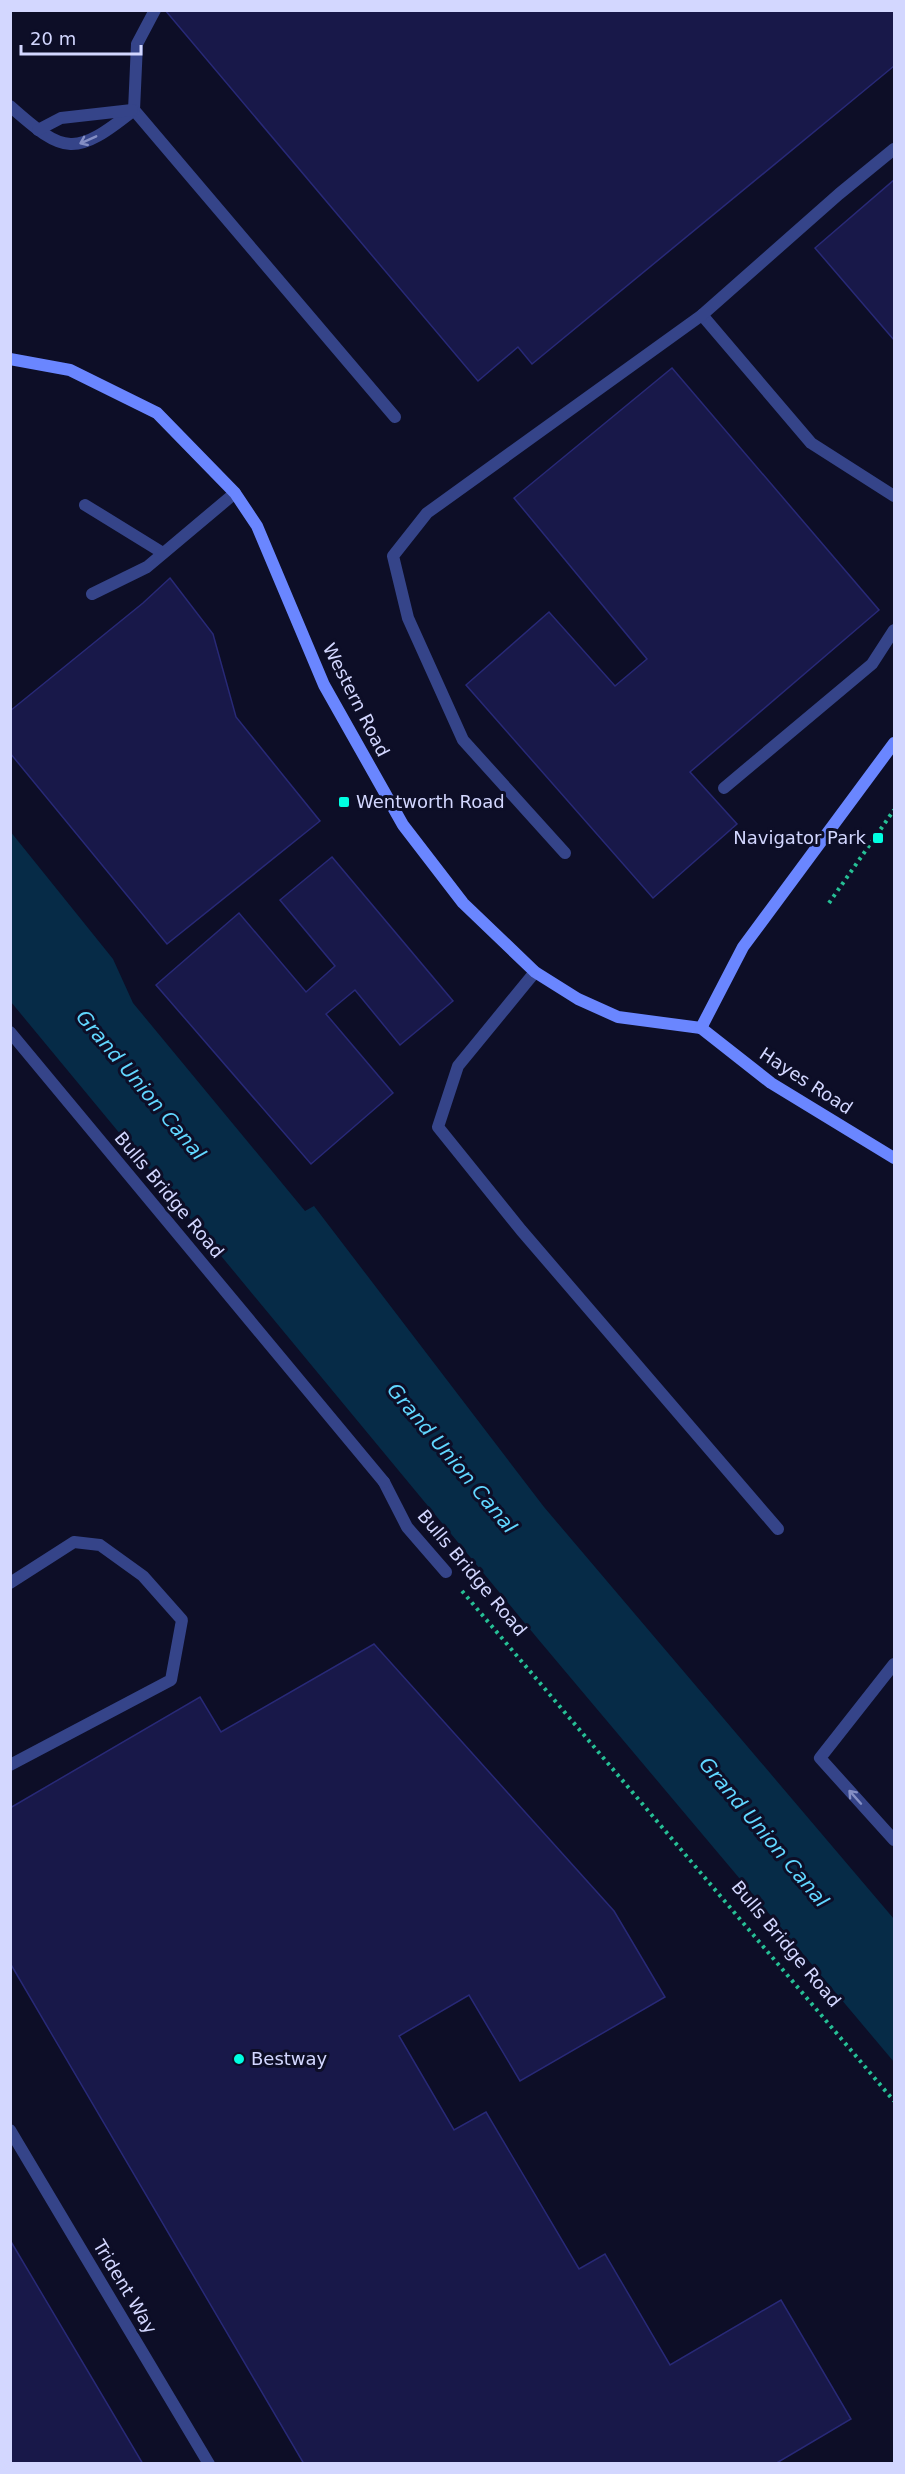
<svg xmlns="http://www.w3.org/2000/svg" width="905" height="2474" font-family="'DejaVu Sans',sans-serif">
  <rect width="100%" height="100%" fill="#0d0e27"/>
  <path fill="#062b47" d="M 10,831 L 113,959 L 133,1003 L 305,1211 L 314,1206 L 544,1507 L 894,1919 L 894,2062 L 538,1639 L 11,1002 Z"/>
  <g fill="#181849" stroke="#282977" stroke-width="1.5">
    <path d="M 165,10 L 894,10 L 894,66 L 532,364 L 518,347 L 478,381 Z"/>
    <path d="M 894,180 L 894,340 L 815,248 Z"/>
    <path d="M 672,368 L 879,610 L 690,772 L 737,824 L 653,898 L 466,685 L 549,612 L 615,686 L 647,659 L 514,498 Z"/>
    <path d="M 170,578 L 213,634 L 236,717 L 320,821 L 167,944 L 10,753 L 10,711 L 143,603 Z"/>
    <path d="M 332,857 L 453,1001 L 400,1045 L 355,990 L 326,1014 L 393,1093 L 311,1164 L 156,985 L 239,913 L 306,992 L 335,966 L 280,900 Z"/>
    <path d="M 374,1644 L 614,1911 L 665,1997 L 520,2081 L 469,1995 L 399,2036 L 454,2130 L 486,2112 L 579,2269 L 605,2254 L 670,2365 L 781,2300 L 851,2419 L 775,2464 L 304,2464 L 10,1963 L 10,1808 L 200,1697 L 221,1732 Z"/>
    <path d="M 10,2240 L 143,2464 L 10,2464 Z"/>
  </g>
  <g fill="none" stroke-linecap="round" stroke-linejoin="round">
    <g stroke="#26c096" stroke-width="4" stroke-dasharray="3 4.5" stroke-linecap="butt">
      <path d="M 829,903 L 894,810"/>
      <path d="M 462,1591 L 894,2101"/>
    </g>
    <g stroke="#354489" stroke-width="12">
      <path d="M 155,10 L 137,44 L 134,110 L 395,417"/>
      <path d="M 10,106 C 65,155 75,157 134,110"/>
      <path d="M 38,130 L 61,118 L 132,110"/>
      <path d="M 702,315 L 811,443 L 894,496"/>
      <path d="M 85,505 L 163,553"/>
      <path d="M 92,594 L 147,567 L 235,493"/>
      <path d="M 724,788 L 872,664 L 894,630"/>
      <path d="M 565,853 L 463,740 L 408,618 L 393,556 L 427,513 L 702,315 L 839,194 L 894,149"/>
      <path d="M 535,972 L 458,1066 L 438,1127 L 521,1230 L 778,1529"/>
      <path d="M 384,1482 L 407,1527 L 446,1572"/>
      <path d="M 10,1583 L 74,1542 L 100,1545 L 143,1576 L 182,1620 L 171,1680 L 10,1765"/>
      <path d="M 894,1664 L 820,1758 L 894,1840"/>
    </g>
    <g stroke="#354489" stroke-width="12">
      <path d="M 10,1032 L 384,1482"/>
      <path d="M 10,2130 L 209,2464"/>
    </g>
    <g stroke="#6a86ff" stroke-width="12">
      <path d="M 10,359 L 70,370 L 157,413 L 235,493 L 257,526 L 324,685 L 403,825 L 463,903 L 535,972 L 578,999 L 618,1017 L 701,1028"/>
      <path d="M 701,1028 L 743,947 L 894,743"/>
      <path d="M 701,1028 L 771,1083 L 894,1158"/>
    </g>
  </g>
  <defs><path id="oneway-shaft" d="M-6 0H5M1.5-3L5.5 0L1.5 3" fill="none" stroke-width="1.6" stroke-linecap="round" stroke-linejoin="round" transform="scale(1.5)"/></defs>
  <g stroke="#848ec4">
    <use href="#oneway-shaft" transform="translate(88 140) rotate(156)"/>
    <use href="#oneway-shaft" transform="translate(855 1797) rotate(-132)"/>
  </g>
  <g fill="#00fee1" stroke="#0d0e27" stroke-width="2">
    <rect x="338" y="796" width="12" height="12" rx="3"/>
    <rect x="872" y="832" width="12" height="12" rx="3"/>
    <circle cx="239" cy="2059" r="6"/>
  </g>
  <g text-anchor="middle" stroke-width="6" stroke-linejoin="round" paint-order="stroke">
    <g font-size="18" fill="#d3d7ff" stroke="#0d0e27">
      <text transform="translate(356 700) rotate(63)" y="6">Western Road</text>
      <text transform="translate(806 1081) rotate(33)" y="6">Hayes Road</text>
      <text transform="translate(169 1195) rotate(50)" y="6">Bulls Bridge Road</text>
      <text transform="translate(472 1573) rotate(50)" y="6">Bulls Bridge Road</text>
      <text transform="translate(786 1944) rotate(50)" y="6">Bulls Bridge Road</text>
      <text transform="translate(125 2287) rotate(59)" y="6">Trident Way</text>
    </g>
    <g font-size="18" fill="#d3d7ff" stroke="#0d0e27" text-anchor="start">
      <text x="356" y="808">Wentworth Road</text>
      <text x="866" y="844" text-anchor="end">Navigator Park</text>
      <text x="251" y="2065">Bestway</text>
    </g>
    <g font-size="20" font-style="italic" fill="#61d7ff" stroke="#0d0e27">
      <text transform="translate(141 1085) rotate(50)" y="7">Grand Union Canal</text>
      <text transform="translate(452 1458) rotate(50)" y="7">Grand Union Canal</text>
      <text transform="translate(764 1832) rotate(50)" y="7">Grand Union Canal</text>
    </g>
  </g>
  <rect width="905" height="2474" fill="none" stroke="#d3d7ff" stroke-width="24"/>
  <path d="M21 45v9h120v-9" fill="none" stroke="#d3d7ff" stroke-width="3"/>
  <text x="30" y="45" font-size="18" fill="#d3d7ff" stroke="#0d0e27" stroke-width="4.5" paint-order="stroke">20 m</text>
</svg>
